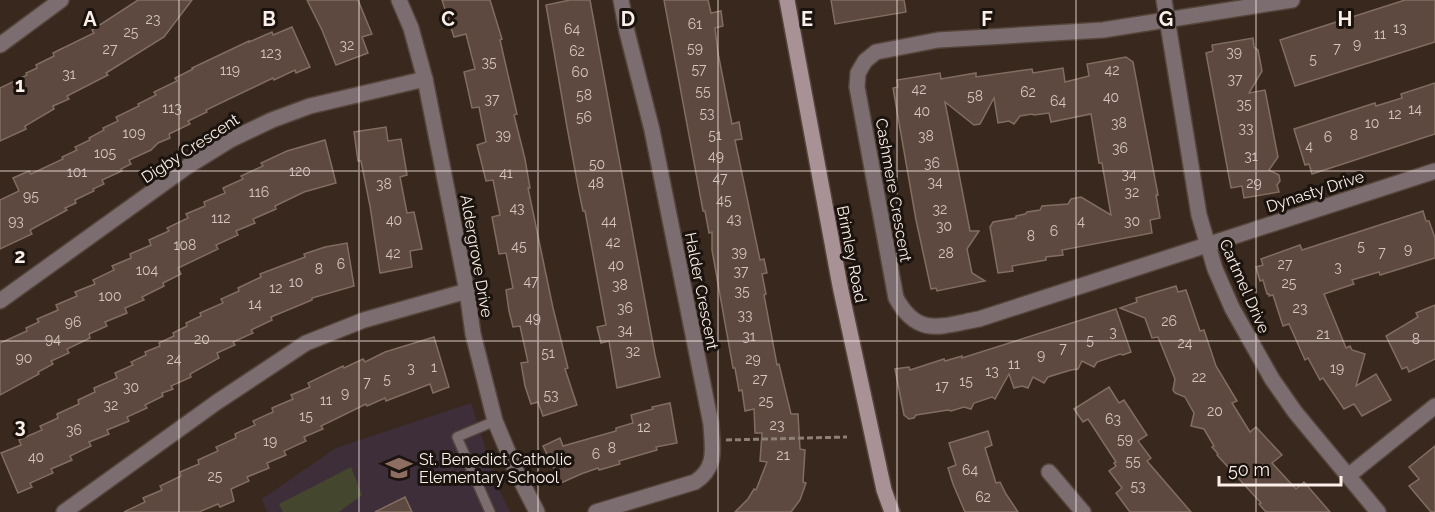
<svg xmlns="http://www.w3.org/2000/svg" width="1435" height="512" font-family="Raleway,sans-serif">
  <rect width="100%" height="100%" fill="#39281e"/>
  <path fill="#3e2e39" d="M 471,403 L 498,487 L 510,512 L 267,512 L 262,499 L 336,448 Z"/>
  <path fill="#44472e" d="M 351,467 L 362,495 L 339,512 L 283,512 L 279,504 Z"/>
  <g fill="#5d493f" stroke="#826d62" stroke-width="1.5">
    <path d="M 138,0 L 192,0 L 164,37 L 106,73 L 108,75 L 67,96 L 69,99 L 53,106 L 54,109 L 25,126 L 26,129 L 0,141 L 0,88 L 27,75 L 26,73 L 37,68 L 36,65 L 54,56 L 53,53 L 94,33 L 92,30 Z"/>
    <path d="M 307,0 L 358,0 L 372,34 L 362,37 L 368,53 L 336,65 L 322,30 Z"/>
    <path d="M 442,0 L 490,0 L 502,39 L 500,40 L 517,114 L 514,115 L 525,159 L 530,188 L 528,188 L 553,308 L 568,368 L 565,369 L 577,405 L 543,416 L 538,402 L 531,404 L 525,386 L 521,363 L 528,362 L 520,326 L 513,327 L 509,311 L 506,290 L 513,288 L 506,253 L 499,254 L 492,217 L 500,215 L 493,180 L 486,181 L 477,145 L 486,142 L 479,107 L 472,108 L 464,72 L 475,69 L 466,34 L 454,37 Z"/>
    <path d="M 570,0 L 590,0 L 655,355 L 660,377 L 617,388 L 609,341 L 601,343 L 597,327 L 606,325 L 585,211 L 583,211 L 579,192 L 567,127 L 546,5 Z"/>
    <path d="M 664,0 L 708,0 L 711,13 L 721,11 L 723,26 L 715,28 L 718,53 L 732,124 L 739,122 L 742,139 L 735,140 L 760,260 L 764,259 L 767,273 L 762,274 L 766,294 L 764,295 L 777,365 L 779,364 L 791,414 L 798,414 L 800,449 L 805,450 L 803,482 L 806,483 L 800,500 L 791,512 L 735,512 L 748,499 L 754,489 L 756,490 L 767,462 L 760,461 L 762,433 L 755,433 L 754,409 L 745,411 L 742,390 L 739,391 L 735,368 L 733,368 L 712,250 L 712,232 L 709,233 L 705,211 L 703,211 Z"/>
    <path d="M 831,0 L 904,0 L 906,12 L 835,24 Z"/>
    <path d="M 1405,0 L 1435,0 L 1435,42 L 1295,86 L 1280,40 Z"/>
    <path d="M 292,27 L 310,67 L 296,73 L 295,70 L 274,80 L 273,78 L 206,110 L 207,112 L 188,121 L 190,124 L 169,134 L 170,138 L 158,143 L 151,150 L 129,160 L 131,164 L 121,169 L 122,171 L 102,180 L 104,184 L 93,189 L 94,191 L 75,200 L 76,203 L 65,208 L 67,210 L 30,230 L 32,234 L 0,249 L 0,200 L 19,191 L 13,178 L 29,171 L 31,174 L 63,159 L 62,157 L 77,150 L 75,147 L 90,140 L 89,138 L 104,130 L 103,128 L 118,121 L 116,117 L 139,106 L 138,104 L 156,95 L 154,92 L 177,81 L 175,78 L 193,69 L 192,68 L 249,41 L 249,42 L 272,32 L 273,35 Z"/>
    <path d="M 1253,38 L 1254,47 L 1258,50 L 1262,71 L 1249,93 L 1265,90 L 1278,157 L 1269,170 L 1279,175 L 1280,181 L 1277,185 L 1279,192 L 1244,198 L 1242,186 L 1231,188 L 1206,53 L 1213,51 L 1212,45 Z"/>
    <path d="M 1126,57 L 1133,62 L 1158,195 L 1156,195 L 1160,218 L 1150,220 L 1152,233 L 1062,250 L 1063,255 L 1046,257 L 1046,260 L 1012,266 L 1013,271 L 998,273 L 990,227 L 993,222 L 1016,218 L 1016,216 L 1025,214 L 1027,212 L 1040,210 L 1042,206 L 1068,204 L 1071,199 L 1081,197 L 1111,215 L 1102,163 L 1099,163 L 1091,114 L 1051,122 L 1049,113 L 1034,115 L 1032,114 L 1020,116 L 1014,124 L 1009,121 L 998,123 L 994,98 L 980,124 L 974,125 L 945,102 L 970,231 L 979,231 L 967,249 L 972,273 L 985,281 L 937,291 L 936,288 L 931,289 L 916,220 L 893,88 L 898,87 L 897,80 L 940,73 L 941,79 L 976,73 L 976,77 L 1032,69 L 1033,73 L 1063,68 L 1065,82 L 1089,76 L 1087,64 Z"/>
    <path d="M 1435,83 L 1435,134 L 1312,174 L 1309,164 L 1305,165 L 1294,129 L 1375,103 L 1376,106 L 1402,98 L 1401,94 Z"/>
    <path d="M 386,127 L 388,141 L 401,139 L 407,175 L 400,177 L 407,213 L 414,212 L 422,249 L 410,251 L 412,267 L 380,273 L 370,206 L 361,161 L 358,161 L 354,132 Z"/>
    <path d="M 325,140 L 336,183 L 304,192 L 275,206 L 276,209 L 253,219 L 255,223 L 236,231 L 238,235 L 216,245 L 218,249 L 178,268 L 181,274 L 163,283 L 164,286 L 142,297 L 144,300 L 125,308 L 127,313 L 105,322 L 107,326 L 89,334 L 90,338 L 67,349 L 69,353 L 51,361 L 53,364 L 38,372 L 39,374 L 0,395 L 0,343 L 27,331 L 26,328 L 39,322 L 37,319 L 58,310 L 56,305 L 77,296 L 75,292 L 95,284 L 93,280 L 114,270 L 112,266 L 131,258 L 130,254 L 151,245 L 149,240 L 169,231 L 167,228 L 188,218 L 186,214 L 205,206 L 204,202 L 225,193 L 223,188 L 243,179 L 241,176 L 263,166 L 261,163 L 287,151 Z"/>
    <path d="M 1423,211 L 1426,221 L 1429,221 L 1435,238 L 1435,258 L 1380,275 L 1379,272 L 1352,280 L 1354,284 L 1324,294 L 1346,348 L 1350,346 L 1352,350 L 1365,354 L 1356,386 L 1376,374 L 1391,400 L 1362,416 L 1354,404 L 1344,409 L 1323,378 L 1320,380 L 1308,358 L 1305,360 L 1289,324 L 1283,326 L 1273,295 L 1269,296 L 1269,294 L 1267,294 L 1263,280 L 1260,281 L 1256,267 L 1263,265 L 1261,259 L 1300,245 L 1302,250 Z"/>
    <path d="M 347,243 L 354,286 L 312,298 L 312,300 L 271,317 L 272,320 L 251,330 L 253,333 L 233,342 L 235,345 L 217,353 L 219,358 L 190,374 L 191,377 L 171,386 L 173,389 L 162,393 L 163,396 L 145,405 L 147,408 L 127,417 L 129,421 L 107,430 L 109,434 L 89,442 L 91,446 L 70,456 L 72,460 L 51,469 L 53,473 L 30,483 L 32,487 L 18,493 L 1,453 L 21,445 L 19,440 L 42,430 L 40,426 L 58,418 L 57,414 L 79,404 L 78,400 L 95,392 L 94,388 L 117,378 L 115,373 L 133,365 L 131,362 L 146,355 L 145,352 L 160,346 L 159,343 L 174,336 L 173,333 L 187,326 L 186,323 L 201,316 L 200,313 L 223,303 L 221,299 L 239,291 L 238,288 L 261,277 L 260,274 L 305,257 L 304,254 L 325,247 Z"/>
    <path d="M 1176,286 L 1178,292 L 1186,290 L 1200,331 L 1204,330 L 1216,366 L 1237,401 L 1232,403 L 1250,432 L 1256,427 L 1282,455 L 1272,463 L 1296,489 L 1304,482 L 1330,512 L 1266,512 L 1259,504 L 1261,503 L 1217,455 L 1218,454 L 1212,447 L 1214,446 L 1204,429 L 1191,426 L 1194,413 L 1185,397 L 1175,393 L 1173,390 L 1175,379 L 1158,337 L 1152,338 L 1145,318 L 1120,308 L 1137,302 L 1136,298 Z"/>
    <path d="M 1435,305 L 1435,359 L 1409,372 L 1407,367 L 1402,369 L 1386,336 L 1418,317 L 1416,313 Z"/>
    <path d="M 1116,309 L 1131,352 L 1123,355 L 1120,354 L 1097,362 L 1094,367 L 1082,361 L 1078,369 L 1071,370 L 1048,377 L 1044,383 L 1033,377 L 1028,388 L 1022,386 L 1014,388 L 1009,374 L 995,399 L 992,397 L 974,403 L 971,409 L 964,407 L 951,411 L 948,410 L 916,415 L 914,418 L 909,419 L 904,415 L 895,369 L 909,367 L 910,370 L 944,359 L 945,361 L 962,356 L 962,358 Z"/>
    <path d="M 434,337 L 449,387 L 433,393 L 430,384 L 386,401 L 385,398 L 367,406 L 366,404 L 321,426 L 323,429 L 304,437 L 306,441 L 284,451 L 286,455 L 267,463 L 269,468 L 247,477 L 249,481 L 231,489 L 234,501 L 220,507 L 218,504 L 199,512 L 124,512 L 145,502 L 143,498 L 162,490 L 160,486 L 181,476 L 180,472 L 199,464 L 198,460 L 218,451 L 216,447 L 236,438 L 235,434 L 255,425 L 253,421 L 273,412 L 272,408 L 293,399 L 291,395 L 310,387 L 308,383 L 343,366 L 344,368 L 363,359 L 365,362 L 385,352 Z"/>
    <path d="M 1109,387 L 1119,403 L 1124,400 L 1147,435 L 1138,441 L 1151,458 L 1147,461 L 1191,512 L 1130,512 L 1116,493 L 1122,488 L 1109,471 L 1116,466 L 1114,463 L 1116,462 L 1088,419 L 1083,422 L 1074,409 Z"/>
    <path d="M 670,403 L 677,443 L 656,447 L 657,450 L 619,461 L 620,464 L 599,470 L 598,468 L 581,474 L 561,483 L 543,446 L 560,438 L 563,446 L 616,431 L 616,428 L 633,423 L 631,415 L 653,409 L 652,407 Z"/>
    <path d="M 988,431 L 992,445 L 985,448 L 996,483 L 1000,482 L 1006,494 L 1018,512 L 965,512 L 953,484 L 948,468 L 956,465 L 949,443 Z"/>
    <path d="M 1435,446 L 1435,512 L 1431,512 L 1409,486 L 1419,479 L 1409,467 Z"/>
    <path d="M 405,497 L 412,512 L 375,512 Z"/>
  </g>
  <g fill="none" stroke-linecap="round" stroke-linejoin="round">
    <g stroke="#54443a" stroke-width="12">
      <path id="service" d="M 490,512 L 457,437 L 495,421"/>
    </g>
    <g stroke="#54443a" stroke-width="18">
      <g id="minor">
        <path d="M 1292,0 L 1103,30 L 938,40 L 876,52 L 865,61 L 858,73 L 857,87 L 896,298 C 918,338 941,326 979,319 L 1435,171"/>
        <path d="M 0,45 L 61,0"/>
        <path d="M 0,301 L 188,166 L 230,140 L 272,120 L 310,106 L 425,79"/>
        <path d="M 1049,472 L 1083,512"/>
        <path d="M 1348,476 L 1435,406"/>
        <path d="M 64,512 L 217,402 L 306,343 L 364,320 L 467,291"/>
        <path d="M 596,512 L 695,482 C 718,467 712,447 711,424 L 652,130 L 627,32 L 621,0"/>
      </g>
    </g>
    <g stroke="#54443a" stroke-width="18">
      <g id="tertiary">
        <path d="M 399,0 L 411,28 L 425,79 L 467,291 L 473,334 L 495,421 L 516,471 L 537,512"/>
        <path d="M 1164,0 L 1199,215 L 1215,269 L 1232,308 L 1272,379 L 1295,412 L 1378,512"/>
      </g>
    </g>
    <g stroke="#54443a" stroke-width="18">
      <path id="secondary" d="M 787,0 L 840,286 L 884,490 L 892,512"/>
    </g>
    <path stroke="#8e7f77" stroke-width="3" stroke-dasharray="6 3" stroke-linecap="butt" d="M 726,440 L 847,437"/>
    <use href="#service" stroke="#7c6e70" stroke-width="9"/>
    <use href="#minor" stroke="#7c6e70" stroke-width="15"/>
    <use href="#tertiary" stroke="#7c6e70" stroke-width="15"/>
    <use href="#secondary" stroke="#a99296" stroke-width="15"/>
  </g>
  <path fill="none" stroke="#fcefe9" stroke-width="1.5" stroke-opacity="0.55" d="M 179,0 L 179,512M 359,0 L 359,512M 538,0 L 538,512M 718,0 L 718,512M 897,0 L 897,512M 1076,0 L 1076,512M 1256,0 L 1256,512M 0,171 L 1435,171M 0,341 L 1435,341"/>
  <defs>
    <g id="school-bare" transform="scale(2.07)"><path d="M0-5L7-2L0 1L-7-2ZM-4 1L0 2.5L4 1V4Q0 6-4 4Z" fill="#8d6e63" stroke="#1b130e" stroke-width="2.5" paint-order="stroke"/></g>
  </defs>
  <g fill-rule="evenodd">
    <use href="#school-bare" x="399" y="468"/>
  </g>
  <g text-anchor="middle" stroke-width="6" stroke-linejoin="round" paint-order="stroke">
    <g font-size="14" fill="#d4c6be">
      <text x="153" y="24">23</text>
      <text x="695" y="29">61</text>
      <text x="1400" y="33">13</text>
      <text x="572" y="34">64</text>
      <text x="131" y="37">25</text>
      <text x="1380" y="39">11</text>
      <text x="1357" y="49">9</text>
      <text x="347" y="50">32</text>
      <text x="695" y="53">59</text>
      <text x="1337" y="53">7</text>
      <text x="110" y="54">27</text>
      <text x="577" y="56">62</text>
      <text x="1234" y="57">39</text>
      <text x="271" y="58">123</text>
      <text x="1313" y="64">5</text>
      <text x="489" y="67">35</text>
      <text x="699" y="74">57</text>
      <text x="230" y="75">119</text>
      <text x="1112" y="75">42</text>
      <text x="580" y="77">60</text>
      <text x="69" y="79">31</text>
      <text x="1235" y="84">37</text>
      <text x="919" y="94">42</text>
      <text x="703" y="96">55</text>
      <text x="1028" y="97">62</text>
      <text x="584" y="100">58</text>
      <text x="975" y="101">58</text>
      <text x="1111" y="102">40</text>
      <text x="492" y="104">37</text>
      <text x="1058" y="106">64</text>
      <text x="1244" y="109">35</text>
      <text x="172" y="113">113</text>
      <text x="1415" y="114">14</text>
      <text x="922" y="116">40</text>
      <text x="707" y="118">53</text>
      <text x="1395" y="119">12</text>
      <text x="584" y="122">56</text>
      <text x="1119" y="128">38</text>
      <text x="1372" y="128">10</text>
      <text x="1246" y="133">33</text>
      <text x="134" y="138">109</text>
      <text x="503" y="140">39</text>
      <text x="715" y="140">51</text>
      <text x="1354" y="140">8</text>
      <text x="926" y="141">38</text>
      <text x="1328" y="142">6</text>
      <text x="1309" y="151">4</text>
      <text x="1120" y="153">36</text>
      <text x="105" y="158">105</text>
      <text x="716" y="161">49</text>
      <text x="1251" y="161">31</text>
      <text x="932" y="168">36</text>
      <text x="597" y="169">50</text>
      <text x="300" y="176">120</text>
      <text x="77" y="177">101</text>
      <text x="506" y="178">41</text>
      <text x="1129" y="179">34</text>
      <text x="720" y="183">47</text>
      <text x="935" y="187">34</text>
      <text x="596" y="188">48</text>
      <text x="1254" y="188">29</text>
      <text x="384" y="189">38</text>
      <text x="259" y="197">116</text>
      <text x="1132" y="197">32</text>
      <text x="31" y="201">95</text>
      <text x="724" y="205">45</text>
      <text x="517" y="213">43</text>
      <text x="940" y="214">32</text>
      <text x="221" y="223">112</text>
      <text x="734" y="224">43</text>
      <text x="394" y="225">40</text>
      <text x="16" y="226">93</text>
      <text x="609" y="226">44</text>
      <text x="1081" y="226">4</text>
      <text x="1132" y="226">30</text>
      <text x="944" y="231">30</text>
      <text x="1054" y="236">6</text>
      <text x="1031" y="241">8</text>
      <text x="613" y="247">42</text>
      <text x="185" y="250">108</text>
      <text x="519" y="251">45</text>
      <text x="1361" y="251">5</text>
      <text x="1408" y="254">9</text>
      <text x="739" y="257">39</text>
      <text x="1382" y="257">7</text>
      <text x="393" y="258">42</text>
      <text x="946" y="258">28</text>
      <text x="341" y="269">6</text>
      <text x="1285" y="269">27</text>
      <text x="616" y="270">40</text>
      <text x="1338" y="272">3</text>
      <text x="319" y="274">8</text>
      <text x="147" y="275">104</text>
      <text x="741" y="276">37</text>
      <text x="531" y="286">47</text>
      <text x="296" y="287">10</text>
      <text x="1289" y="288">25</text>
      <text x="620" y="290">38</text>
      <text x="276" y="293">12</text>
      <text x="742" y="296">35</text>
      <text x="110" y="301">100</text>
      <text x="255" y="309">14</text>
      <text x="625" y="313">36</text>
      <text x="1300" y="313">23</text>
      <text x="745" y="320">33</text>
      <text x="533" y="323">49</text>
      <text x="1169" y="326">26</text>
      <text x="73" y="327">96</text>
      <text x="625" y="335">34</text>
      <text x="1113" y="337">3</text>
      <text x="1323" y="339">21</text>
      <text x="749" y="341">31</text>
      <text x="53" y="344">94</text>
      <text x="202" y="344">20</text>
      <text x="1416" y="344">8</text>
      <text x="1090" y="345">5</text>
      <text x="1185" y="348">24</text>
      <text x="1063" y="353">7</text>
      <text x="633" y="356">32</text>
      <text x="548" y="358">51</text>
      <text x="1041" y="360">9</text>
      <text x="24" y="363">90</text>
      <text x="174" y="364">24</text>
      <text x="753" y="364">29</text>
      <text x="1014" y="369">11</text>
      <text x="434" y="372">1</text>
      <text x="411" y="373">3</text>
      <text x="1337" y="373">19</text>
      <text x="992" y="376">13</text>
      <text x="1199" y="382">22</text>
      <text x="387" y="384">5</text>
      <text x="760" y="384">27</text>
      <text x="966" y="386">15</text>
      <text x="367" y="387">7</text>
      <text x="942" y="391">17</text>
      <text x="131" y="392">30</text>
      <text x="345" y="398">9</text>
      <text x="551" y="400">53</text>
      <text x="326" y="405">11</text>
      <text x="766" y="406">25</text>
      <text x="111" y="410">32</text>
      <text x="1215" y="416">20</text>
      <text x="306" y="421">15</text>
      <text x="1113" y="424">63</text>
      <text x="777" y="430">23</text>
      <text x="644" y="432">12</text>
      <text x="74" y="435">36</text>
      <text x="1125" y="444">59</text>
      <text x="270" y="446">19</text>
      <text x="612" y="453">8</text>
      <text x="596" y="459">6</text>
      <text x="783" y="460">21</text>
      <text x="36" y="462">40</text>
      <text x="1133" y="466">55</text>
      <text x="970" y="475">64</text>
      <text x="215" y="481">25</text>
      <text x="1138" y="491">53</text>
      <text x="983" y="502">62</text>
    </g>
    <g font-size="16" fill="#fcefe9" stroke="#1b130e">
      <text transform="translate(190 148) rotate(-33)" y="6">Digby Crescent</text>
      <text transform="translate(894 190) rotate(80)" y="6">Cashmere Crescent</text>
      <text transform="translate(1315 191) rotate(-18)" y="6">Dynasty Drive</text>
      <text transform="translate(852 254) rotate(79)" y="6">Brimley Road</text>
      <text transform="translate(477 256) rotate(80)" y="6">Aldergrove Drive</text>
      <text transform="translate(1245 286) rotate(66)" y="6">Cartmel Drive</text>
      <text transform="translate(702 291) rotate(79)" y="6">Halder Crescent</text>
    </g>
    <g font-size="16" fill="#fcefe9" stroke="#1b130e" text-anchor="start">
      <text x="419" y="465">St. Benedict Catholic<tspan x="419" dy="18">Elementary School</tspan></text>
    </g>
  </g>
  <g font-size="20" text-anchor="middle" font-weight="bold" fill="#fcefe9" stroke="#1b130e" stroke-width="6" stroke-linejoin="round" paint-order="stroke">
    <text x="90" y="26">A</text>
    <text x="269" y="26">B</text>
    <text x="448" y="26">C</text>
    <text x="628" y="26">D</text>
    <text x="807" y="26">E</text>
    <text x="987" y="26">F</text>
    <text x="1166" y="26">G</text>
    <text x="1345" y="26">H</text>
    <text x="20" y="92">1</text>
    <text x="20" y="263">2</text>
    <text x="20" y="433">3</text>
  </g>
  <path d="M1219 476v9h122v-9" fill="none" stroke="#fcefe9" stroke-width="3"/>
  <text x="1228" y="476" font-size="18" fill="#fcefe9" stroke="#1b130e" stroke-width="4.5" paint-order="stroke">50 m</text>
</svg>
